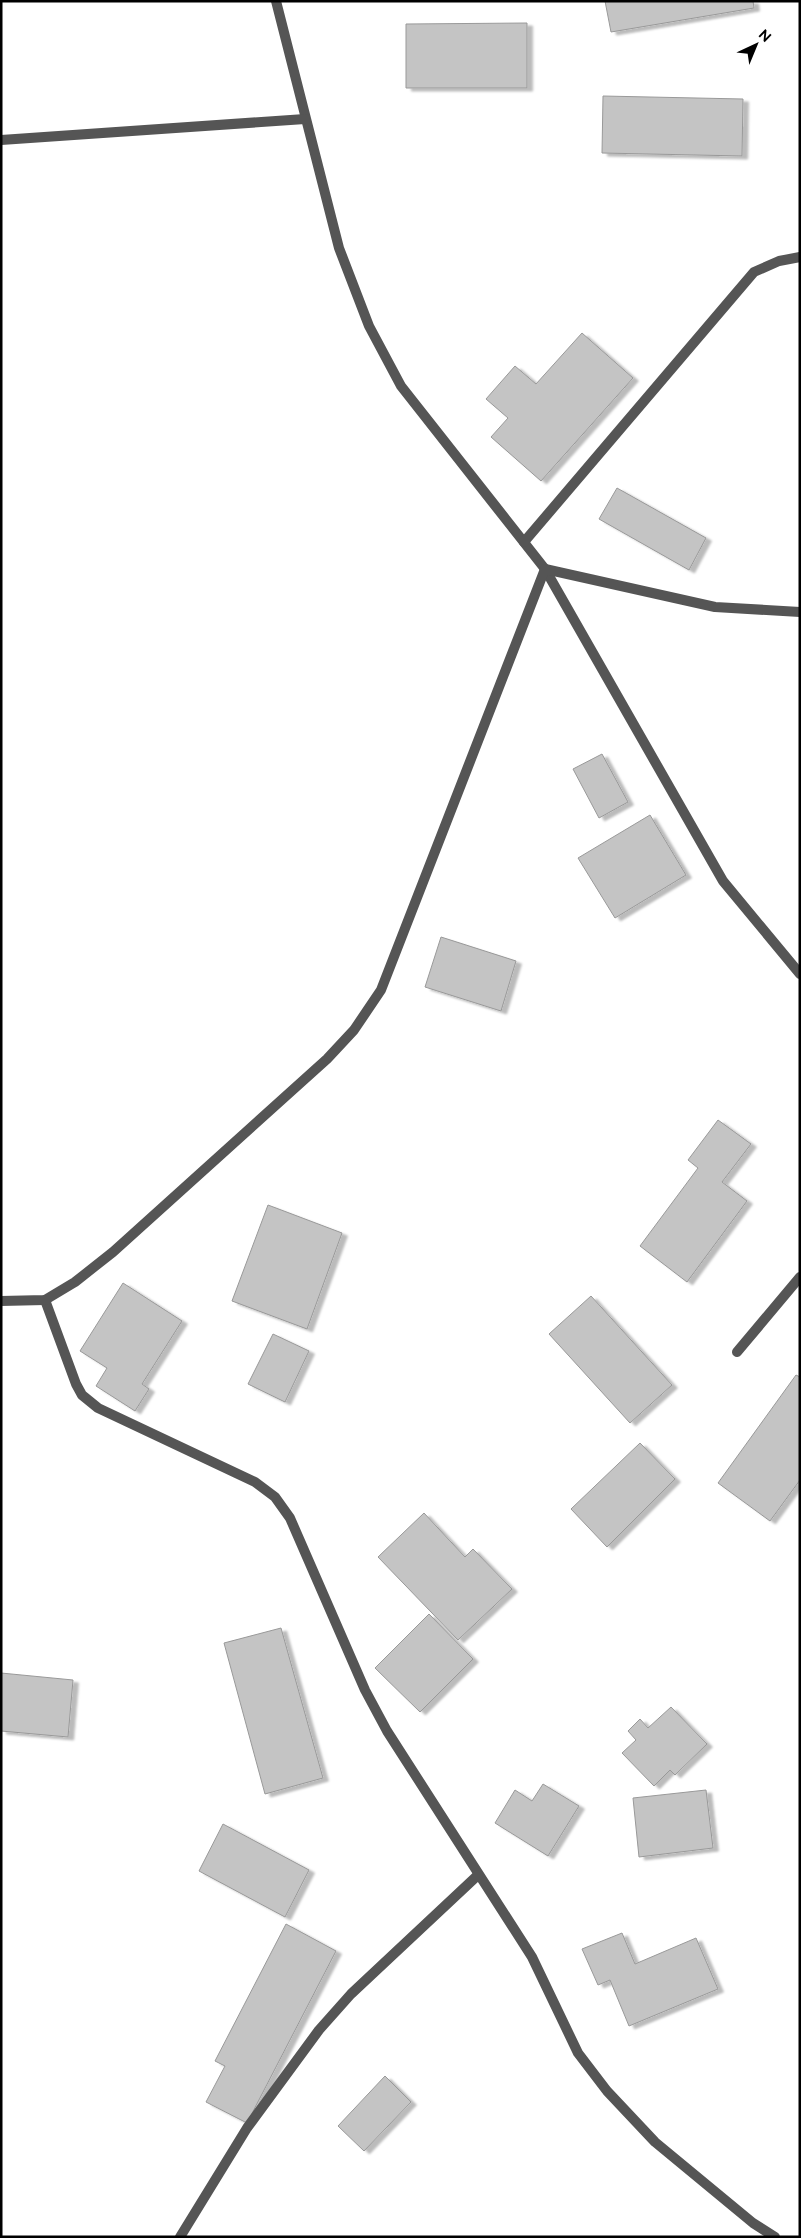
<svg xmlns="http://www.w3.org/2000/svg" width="801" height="2238" font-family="Raleway,sans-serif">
  <defs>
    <filter id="shadow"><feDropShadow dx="5.5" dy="3" stdDeviation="1" flood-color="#0004"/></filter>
  </defs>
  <rect width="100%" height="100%" fill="#fff"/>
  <g fill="#c4c4c4" stroke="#999" filter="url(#shadow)">
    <path d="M 605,1 L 753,1 L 754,8 L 611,32 Z"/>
    <path d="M 527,23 L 527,88 L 406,88 L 406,24 Z"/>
    <path d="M 603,96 L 743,99 L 742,156 L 602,153 Z"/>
    <path d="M 582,333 L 633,378 L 541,481 L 491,437 L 508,418 L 486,399 L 515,366 L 536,384 Z"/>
    <path d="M 617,488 L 706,538 L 689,570 L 599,519 Z"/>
    <path d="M 602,754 L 628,802 L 599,818 L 573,769 Z"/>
    <path d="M 650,815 L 686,875 L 615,918 L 578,858 Z"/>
    <path d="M 441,937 L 516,961 L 501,1011 L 425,987 Z"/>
    <path d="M 718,1120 L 751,1144 L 722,1182 L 747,1201 L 687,1282 L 640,1246 L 698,1168 L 688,1160 Z"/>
    <path d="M 268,1205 L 342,1233 L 307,1329 L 232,1301 Z"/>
    <path d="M 123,1283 L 182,1321 L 142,1384 L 149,1389 L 135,1411 L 96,1386 L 107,1368 L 80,1351 Z"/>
    <path d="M 591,1296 L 672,1385 L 630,1423 L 549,1334 Z"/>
    <path d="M 273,1334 L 309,1351 L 285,1402 L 248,1384 Z"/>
    <path d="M 796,1375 L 800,1377 L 800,1480 L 770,1521 L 718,1483 Z"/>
    <path d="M 640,1443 L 675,1479 L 607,1547 L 571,1509 Z"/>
    <path d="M 424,1513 L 465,1557 L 473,1549 L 512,1589 L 458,1640 L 378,1557 Z"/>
    <path d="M 429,1614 L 473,1659 L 420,1712 L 375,1668 Z"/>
    <path d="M 281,1628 L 323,1778 L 265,1794 L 224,1643 Z"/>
    <path d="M 1,1673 L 73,1680 L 68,1737 L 1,1731 Z"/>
    <path d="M 671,1707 L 707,1744 L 675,1775 L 670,1770 L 654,1786 L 622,1753 L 636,1740 L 628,1731 L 640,1719 L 648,1728 Z"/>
    <path d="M 543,1784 L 579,1806 L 548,1856 L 495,1823 L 515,1790 L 532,1801 Z"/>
    <path d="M 706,1790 L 713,1848 L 639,1857 L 633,1798 Z"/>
    <path d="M 223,1824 L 309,1870 L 285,1917 L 199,1871 Z"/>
    <path d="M 286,1924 L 336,1951 L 247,2123 L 206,2102 L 225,2066 L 215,2061 Z"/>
    <path d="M 622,1933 L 635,1964 L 696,1938 L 718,1989 L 629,2026 L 610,1980 L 598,1985 L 582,1949 Z"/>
    <path d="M 385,2076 L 411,2102 L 364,2151 L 338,2126 Z"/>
  </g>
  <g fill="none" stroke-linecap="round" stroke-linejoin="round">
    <g stroke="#555" stroke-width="10">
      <path d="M 276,1 L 339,248 L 369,326 L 401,386 L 545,569 L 723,881 L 800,974"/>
      <path d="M 1,140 L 305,119"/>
      <path d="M 524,542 L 754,272 L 779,261 L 800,257"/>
      <path d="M 45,1300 L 76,1384 L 82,1395 L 98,1408 L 255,1482 L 275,1497 L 290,1518 L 365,1690 L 387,1731 L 532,1957 L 578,2053 L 607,2091 L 655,2142 L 753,2223 L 775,2237"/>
      <path d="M 1,1301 L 45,1300 L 75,1282 L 113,1252 L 327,1059 L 354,1030 L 381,990 L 545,569 L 715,607 L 800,612"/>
      <path d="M 737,1352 L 800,1277"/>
      <path d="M 180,2237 L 247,2128 L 319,2030 L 351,1994 L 478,1875"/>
    </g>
  </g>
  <rect width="801" height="2238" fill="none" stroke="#000000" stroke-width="5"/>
  <g transform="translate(756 45) rotate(44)" stroke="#ffffff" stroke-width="4" paint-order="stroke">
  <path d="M0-4L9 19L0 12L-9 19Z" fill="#000000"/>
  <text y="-8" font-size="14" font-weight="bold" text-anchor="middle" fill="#000000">N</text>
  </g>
</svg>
